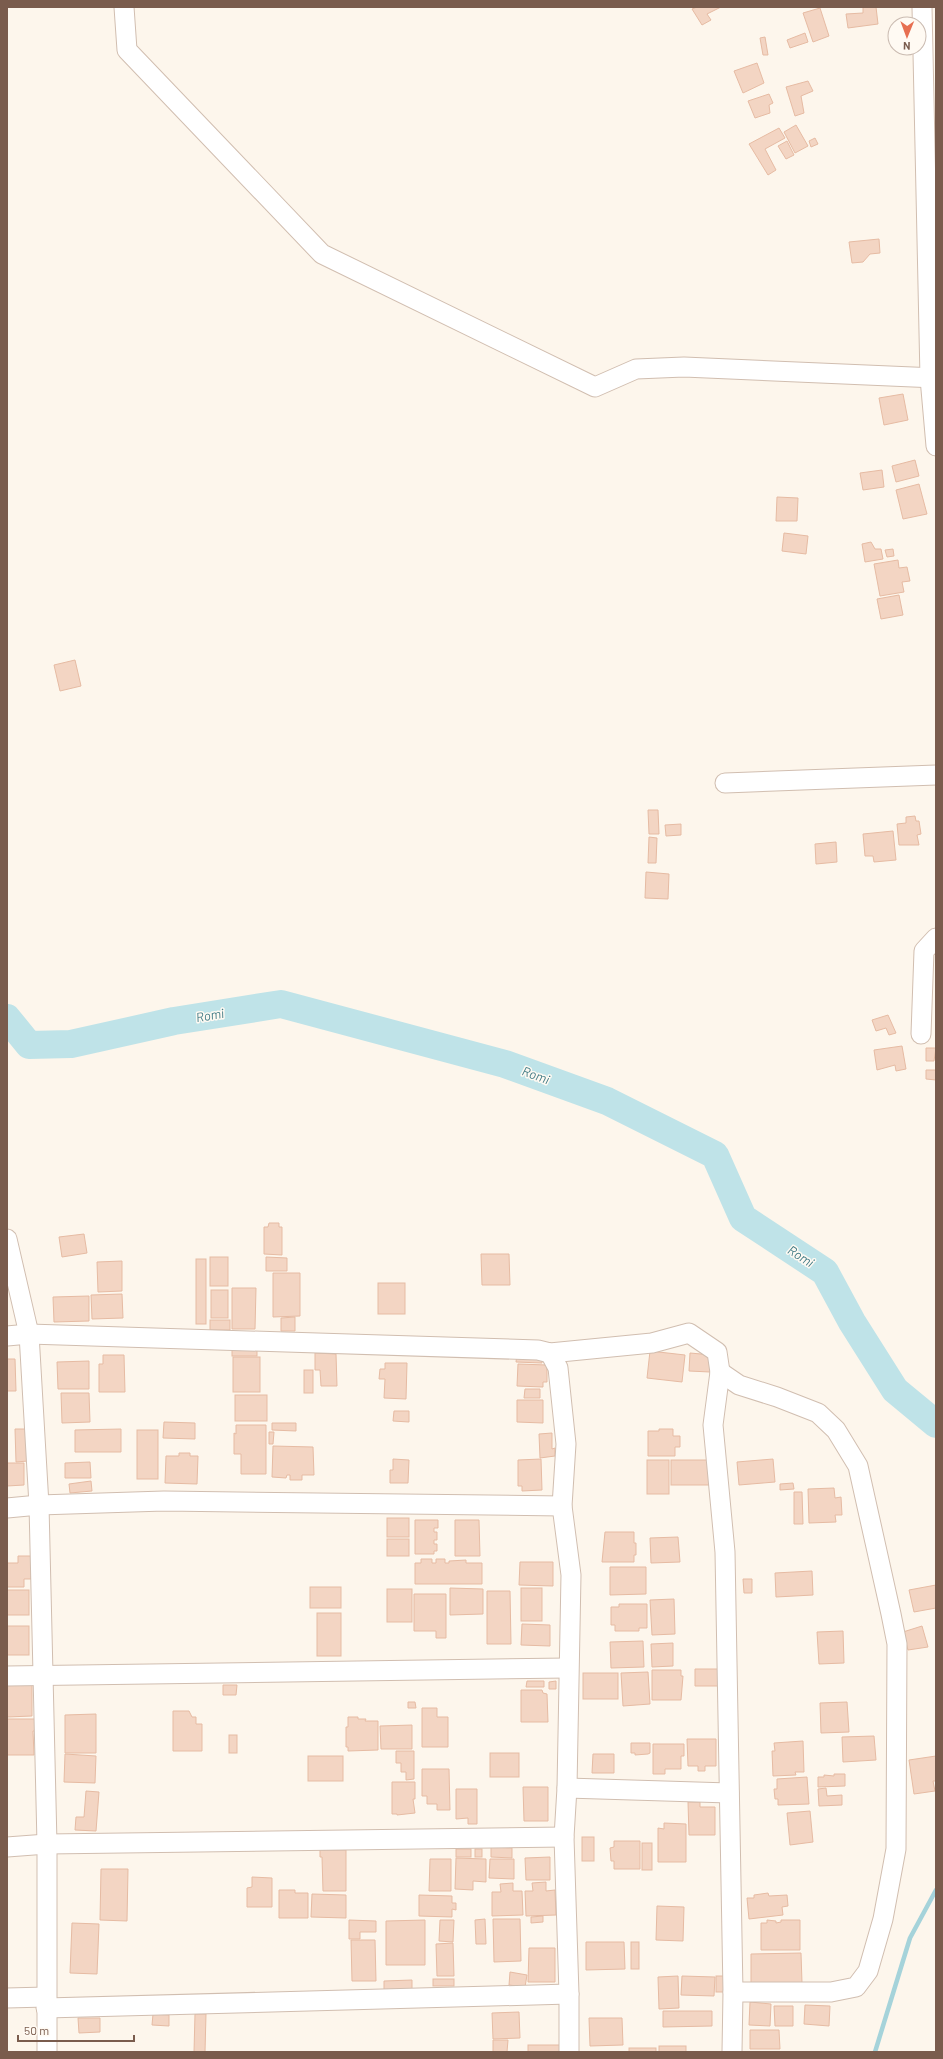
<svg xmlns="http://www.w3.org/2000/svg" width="943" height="2059" font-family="Barlow,sans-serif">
  <rect width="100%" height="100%" fill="#fdf6ec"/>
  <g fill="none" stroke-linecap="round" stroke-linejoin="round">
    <path stroke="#a5d3da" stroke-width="4.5" d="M 875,2052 L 910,1938 L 936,1890"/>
    <path stroke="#bfe3e8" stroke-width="28" d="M 7,1018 L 29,1045 L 71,1044 L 174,1021 L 281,1004 L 505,1064 L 607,1101 L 715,1155 L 743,1218 L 825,1272 L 852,1322 L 895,1390 L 936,1424"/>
  </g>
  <g fill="#f3d5c3" stroke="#e6bba3">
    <path d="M 697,7 L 721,7 L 707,14 L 711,20 L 702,25 L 692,9 Z"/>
    <path d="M 863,7 L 876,7 L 878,24 L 848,28 L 846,14 L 863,13 Z"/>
    <path d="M 820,8 L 829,36 L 813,42 L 803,13 Z"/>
    <path d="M 805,33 L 808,42 L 790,48 L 787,40 Z"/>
    <path d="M 765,37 L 768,55 L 763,55 L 760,38 Z"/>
    <path d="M 757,63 L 764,83 L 743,93 L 734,71 Z"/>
    <path d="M 808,81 L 813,91 L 801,96 L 804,113 L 795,116 L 786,87 Z"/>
    <path d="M 769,94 L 773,103 L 769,105 L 770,113 L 755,118 L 748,101 Z"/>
    <path d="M 796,125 L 808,146 L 795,153 L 784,132 Z"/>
    <path d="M 779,128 L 785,138 L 765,149 L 776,170 L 768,175 L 749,144 Z"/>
    <path d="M 815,138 L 818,144 L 811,147 L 809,141 Z"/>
    <path d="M 787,141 L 794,155 L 786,159 L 778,146 Z"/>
    <path d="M 879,239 L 880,253 L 870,254 L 863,262 L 852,263 L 849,242 Z"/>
    <path d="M 903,394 L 908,420 L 884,425 L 879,398 Z"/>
    <path d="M 915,460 L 919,476 L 896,482 L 892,466 Z"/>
    <path d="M 882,470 L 884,487 L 863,490 L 860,473 Z"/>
    <path d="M 919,484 L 927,514 L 903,519 L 896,490 Z"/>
    <path d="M 777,497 L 798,498 L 797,521 L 776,521 Z"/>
    <path d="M 784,533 L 808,536 L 806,554 L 782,551 Z"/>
    <path d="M 871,542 L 875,549 L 881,549 L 883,559 L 865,562 L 862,544 Z"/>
    <path d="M 893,549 L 894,556 L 887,557 L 885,550 Z"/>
    <path d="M 898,560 L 899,568 L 907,567 L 910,581 L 902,582 L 904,592 L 880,596 L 874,564 Z"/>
    <path d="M 899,595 L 903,615 L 881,619 L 877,599 Z"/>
    <path d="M 75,660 L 81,686 L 60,691 L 54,665 Z"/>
    <path d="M 648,810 L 658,810 L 659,834 L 649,834 Z"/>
    <path d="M 915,816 L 916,821 L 919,821 L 921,834 L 917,835 L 919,845 L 899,845 L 897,824 L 906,823 L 906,817 Z"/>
    <path d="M 681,824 L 681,835 L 666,836 L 665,825 Z"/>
    <path d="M 893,831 L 896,860 L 874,862 L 873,856 L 865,856 L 863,834 Z"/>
    <path d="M 649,837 L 657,838 L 656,863 L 648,863 Z"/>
    <path d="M 836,842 L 837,862 L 816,864 L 815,844 Z"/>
    <path d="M 646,872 L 669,874 L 668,899 L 645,898 Z"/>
    <path d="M 888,1015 L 896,1033 L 889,1035 L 886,1028 L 876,1031 L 872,1020 Z"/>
    <path d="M 902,1046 L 906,1069 L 896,1071 L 895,1065 L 877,1070 L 874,1050 Z"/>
    <path d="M 926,1048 L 936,1048 L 934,1061 L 926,1061 Z"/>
    <path d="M 926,1070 L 936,1070 L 936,1080 L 926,1079 Z"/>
    <path d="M 269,1223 L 279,1223 L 279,1227 L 282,1227 L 282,1255 L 264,1254 L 264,1227 L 268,1227 Z"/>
    <path d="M 84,1234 L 87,1253 L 62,1257 L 59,1237 Z"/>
    <path d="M 481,1254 L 509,1254 L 510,1285 L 482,1285 Z"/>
    <rect x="210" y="1257" width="18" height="29"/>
    <path d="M 266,1257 L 287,1258 L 287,1271 L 266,1271 Z"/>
    <rect x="196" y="1259" width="10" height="65"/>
    <path d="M 122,1261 L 122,1291 L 98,1292 L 97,1262 Z"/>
    <path d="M 273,1273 L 300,1273 L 300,1316 L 273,1317 Z"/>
    <rect x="378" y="1283" width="27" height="31"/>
    <path d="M 232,1288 L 256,1288 L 255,1329 L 232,1329 Z"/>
    <rect x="211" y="1290" width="17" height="28"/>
    <path d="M 122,1294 L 123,1318 L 92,1319 L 91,1295 Z"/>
    <path d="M 89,1296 L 89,1321 L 54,1322 L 53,1297 Z"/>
    <path d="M 295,1317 L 295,1331 L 281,1331 L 281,1318 Z"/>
    <rect x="210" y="1320" width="20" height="10"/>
    <rect x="232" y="1348" width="25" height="8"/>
    <path d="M 650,1351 L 685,1355 L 682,1382 L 647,1378 Z"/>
    <path d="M 315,1353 L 336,1354 L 337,1386 L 321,1386 L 320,1370 L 315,1370 Z"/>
    <path d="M 690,1353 L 712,1355 L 710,1372 L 689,1371 Z"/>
    <path d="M 517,1354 L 542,1354 L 542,1363 L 516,1362 Z"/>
    <path d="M 103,1355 L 124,1355 L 125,1392 L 99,1392 L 99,1364 L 103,1364 Z"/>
    <rect x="233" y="1357" width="27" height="35"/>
    <path d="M 7,1359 L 15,1359 L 16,1391 L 7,1391 Z"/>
    <path d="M 89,1361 L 89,1389 L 58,1389 L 57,1362 Z"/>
    <path d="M 385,1363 L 407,1363 L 406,1399 L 384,1398 L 385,1379 L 379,1379 L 380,1369 L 385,1369 Z"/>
    <path d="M 518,1364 L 547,1365 L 547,1382 L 543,1382 L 543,1387 L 517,1386 Z"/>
    <rect x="304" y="1370" width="9" height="23"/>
    <path d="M 525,1389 L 540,1389 L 540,1398 L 524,1398 Z"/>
    <path d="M 61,1393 L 89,1393 L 90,1422 L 62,1423 Z"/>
    <rect x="235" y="1395" width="32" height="26"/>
    <path d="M 517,1400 L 543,1400 L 543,1423 L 517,1422 Z"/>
    <path d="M 394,1411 L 409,1411 L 409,1422 L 393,1421 Z"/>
    <path d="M 164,1422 L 195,1423 L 195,1439 L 163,1438 Z"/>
    <path d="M 272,1423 L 296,1423 L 296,1431 L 272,1430 Z"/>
    <path d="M 236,1425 L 266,1425 L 266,1474 L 241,1474 L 241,1454 L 234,1454 L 234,1433 L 236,1434 Z"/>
    <path d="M 15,1429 L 27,1429 L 28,1461 L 16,1462 Z"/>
    <path d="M 121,1429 L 121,1452 L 75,1452 L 75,1430 Z"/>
    <path d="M 659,1429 L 673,1429 L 673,1436 L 680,1436 L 680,1447 L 675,1447 L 675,1456 L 648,1456 L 648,1431 L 659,1431 Z"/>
    <rect x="137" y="1430" width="21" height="49"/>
    <path d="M 269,1432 L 274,1432 L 273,1444 L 269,1444 Z"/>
    <path d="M 552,1433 L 552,1449 L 555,1448 L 555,1456 L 540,1458 L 539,1434 Z"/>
    <path d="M 273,1446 L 313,1447 L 314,1475 L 302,1475 L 302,1480 L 290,1480 L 290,1475 L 287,1475 L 286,1478 L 272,1477 Z"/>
    <path d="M 179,1453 L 190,1453 L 190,1456 L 198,1456 L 197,1484 L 165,1483 L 166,1456 L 179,1456 Z"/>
    <path d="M 393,1459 L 409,1460 L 408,1483 L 390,1483 L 390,1470 L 393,1470 Z"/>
    <path d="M 541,1459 L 542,1490 L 522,1491 L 522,1486 L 518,1486 L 518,1460 Z"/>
    <path d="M 773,1459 L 775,1482 L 739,1485 L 737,1462 Z"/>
    <rect x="647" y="1460" width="22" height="34"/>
    <rect x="671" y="1460" width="44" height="25"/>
    <path d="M 90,1462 L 91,1478 L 65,1478 L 65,1463 Z"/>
    <path d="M 7,1463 L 24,1463 L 24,1485 L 7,1486 Z"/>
    <path d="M 91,1481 L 92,1491 L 70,1493 L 69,1484 Z"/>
    <path d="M 793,1483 L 794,1489 L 780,1490 L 780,1484 Z"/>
    <path d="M 834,1488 L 835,1498 L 841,1497 L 842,1515 L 835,1515 L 836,1522 L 809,1523 L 808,1489 Z"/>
    <path d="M 794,1492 L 802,1492 L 803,1524 L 794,1524 Z"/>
    <rect x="387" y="1518" width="22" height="19"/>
    <path d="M 415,1520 L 438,1520 L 438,1528 L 434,1528 L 434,1532 L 437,1532 L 437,1540 L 434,1540 L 434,1544 L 437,1544 L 437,1551 L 434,1551 L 434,1554 L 415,1554 Z"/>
    <path d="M 455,1520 L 479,1520 L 480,1556 L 455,1556 Z"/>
    <path d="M 605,1532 L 634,1532 L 634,1543 L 636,1543 L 636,1555 L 634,1555 L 634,1562 L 602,1562 Z"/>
    <path d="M 678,1537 L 680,1562 L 651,1563 L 650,1538 Z"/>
    <rect x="387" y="1539" width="22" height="17"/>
    <path d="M 18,1556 L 33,1556 L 31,1579 L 24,1579 L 24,1587 L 7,1587 L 7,1563 L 18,1563 Z"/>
    <path d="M 421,1559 L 432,1559 L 432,1563 L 436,1563 L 436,1559 L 445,1559 L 445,1563 L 449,1563 L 449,1561 L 466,1560 L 466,1563 L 482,1563 L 482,1584 L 415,1584 L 415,1563 L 421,1563 Z"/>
    <path d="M 520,1562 L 553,1562 L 553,1586 L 519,1585 Z"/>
    <path d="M 610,1567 L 646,1567 L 646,1594 L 610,1595 Z"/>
    <path d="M 812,1571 L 813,1595 L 776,1597 L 775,1573 Z"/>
    <path d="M 743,1579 L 752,1579 L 752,1593 L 744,1593 Z"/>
    <path d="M 936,1585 L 936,1608 L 914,1612 L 909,1590 Z"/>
    <rect x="310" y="1587" width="31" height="21"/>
    <path d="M 450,1588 L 483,1589 L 483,1614 L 450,1615 Z"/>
    <rect x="521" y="1588" width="21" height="33"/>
    <rect x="387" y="1589" width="25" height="33"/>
    <rect x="7" y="1590" width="22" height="25"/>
    <path d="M 487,1591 L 510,1591 L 511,1644 L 487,1644 Z"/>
    <path d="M 414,1594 L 446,1594 L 446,1638 L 436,1638 L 436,1631 L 414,1631 Z"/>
    <path d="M 674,1599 L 675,1634 L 652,1635 L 650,1600 Z"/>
    <path d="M 619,1604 L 647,1604 L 647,1628 L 639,1628 L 639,1631 L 615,1631 L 615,1625 L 611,1625 L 611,1607 L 619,1607 Z"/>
    <rect x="317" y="1613" width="24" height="43"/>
    <path d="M 522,1624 L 550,1625 L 550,1646 L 521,1645 Z"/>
    <rect x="7" y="1626" width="22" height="29"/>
    <path d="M 922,1626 L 928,1647 L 908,1650 L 903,1632 Z"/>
    <path d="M 843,1631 L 844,1663 L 819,1664 L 817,1632 Z"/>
    <path d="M 643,1641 L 644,1667 L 611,1668 L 610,1642 Z"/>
    <path d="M 673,1643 L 673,1666 L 652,1667 L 651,1644 Z"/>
    <path d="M 695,1669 L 721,1669 L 722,1686 L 695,1686 Z"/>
    <path d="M 652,1670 L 681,1670 L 681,1676 L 683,1676 L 681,1700 L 652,1700 Z"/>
    <path d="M 648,1672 L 650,1704 L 623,1706 L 621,1673 Z"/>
    <rect x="583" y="1673" width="35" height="26"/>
    <path d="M 527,1681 L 544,1681 L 544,1687 L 526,1687 Z"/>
    <path d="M 556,1681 L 556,1689 L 549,1689 L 549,1682 Z"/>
    <path d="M 32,1683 L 32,1716 L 7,1717 L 7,1684 Z"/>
    <path d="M 223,1685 L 237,1685 L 236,1695 L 223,1695 Z"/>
    <path d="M 521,1690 L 542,1690 L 543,1693 L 547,1694 L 548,1722 L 521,1722 Z"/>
    <path d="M 408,1702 L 415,1702 L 416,1708 L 408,1708 Z"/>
    <path d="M 847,1702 L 849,1732 L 821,1733 L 820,1703 Z"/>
    <path d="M 422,1708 L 437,1708 L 437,1717 L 448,1717 L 448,1747 L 422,1747 Z"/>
    <path d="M 173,1711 L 189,1711 L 192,1717 L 196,1717 L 196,1724 L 202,1724 L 202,1751 L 173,1751 Z"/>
    <path d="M 96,1714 L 96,1753 L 65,1753 L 65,1715 Z"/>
    <path d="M 348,1717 L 358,1717 L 358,1719 L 366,1719 L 365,1721 L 378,1721 L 378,1750 L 348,1751 L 348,1747 L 346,1747 L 346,1727 L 348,1727 Z"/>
    <path d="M 7,1719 L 38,1719 L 38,1731 L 33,1731 L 34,1755 L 7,1755 Z"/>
    <path d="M 412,1725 L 412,1749 L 381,1749 L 380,1726 Z"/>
    <rect x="229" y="1735" width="8" height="18"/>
    <path d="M 874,1736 L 876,1760 L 843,1762 L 842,1737 Z"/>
    <path d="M 687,1739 L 716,1739 L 716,1766 L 705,1766 L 705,1771 L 698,1771 L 698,1766 L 688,1766 Z"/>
    <path d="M 803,1741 L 804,1772 L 795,1772 L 796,1775 L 773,1776 L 772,1751 L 775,1751 L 774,1743 Z"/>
    <path d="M 631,1743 L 650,1743 L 650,1753 L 648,1754 L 635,1755 L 635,1753 L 631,1753 Z"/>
    <path d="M 653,1744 L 684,1744 L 684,1756 L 681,1756 L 681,1769 L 665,1769 L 665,1774 L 653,1774 Z"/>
    <path d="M 396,1751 L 414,1751 L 414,1779 L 406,1780 L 406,1772 L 401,1772 L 401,1763 L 396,1763 Z"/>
    <rect x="490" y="1753" width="29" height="24"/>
    <path d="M 65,1754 L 96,1756 L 95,1783 L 64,1782 Z"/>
    <path d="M 593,1754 L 614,1754 L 614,1773 L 592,1773 Z"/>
    <rect x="308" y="1756" width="35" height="25"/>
    <path d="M 936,1756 L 936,1781 L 933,1781 L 935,1791 L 914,1794 L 909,1760 Z"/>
    <path d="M 422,1769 L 449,1769 L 450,1810 L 437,1810 L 437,1804 L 427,1804 L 427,1796 L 422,1796 Z"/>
    <path d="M 834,1774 L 845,1774 L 845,1786 L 818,1787 L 818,1777 L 824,1777 L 824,1775 L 834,1776 Z"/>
    <path d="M 807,1777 L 809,1804 L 778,1805 L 778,1799 L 775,1799 L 774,1789 L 777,1789 L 777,1779 Z"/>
    <path d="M 392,1782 L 415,1782 L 415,1799 L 413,1799 L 415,1813 L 397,1815 L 397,1814 L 392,1814 Z"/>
    <path d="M 523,1787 L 548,1787 L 548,1821 L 524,1821 Z"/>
    <path d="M 826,1788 L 827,1796 L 842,1795 L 842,1805 L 819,1806 L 818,1789 Z"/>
    <path d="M 456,1789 L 477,1789 L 477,1824 L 468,1824 L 468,1818 L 456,1819 Z"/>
    <path d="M 86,1791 L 99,1792 L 96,1831 L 75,1830 L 76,1817 L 84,1817 Z"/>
    <path d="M 688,1802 L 700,1802 L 700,1807 L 715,1807 L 715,1835 L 689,1835 Z"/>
    <path d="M 810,1811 L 813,1842 L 790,1845 L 787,1813 Z"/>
    <path d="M 664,1823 L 686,1824 L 686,1862 L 658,1862 L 658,1828 L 664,1829 Z"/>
    <rect x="582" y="1837" width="12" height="24"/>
    <path d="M 614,1841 L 640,1841 L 640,1869 L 614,1869 L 614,1861 L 611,1861 L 610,1848 L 614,1847 Z"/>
    <rect x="642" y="1843" width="10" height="27"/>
    <path d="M 491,1847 L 512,1848 L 512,1858 L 491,1857 Z"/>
    <rect x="456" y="1849" width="15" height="8"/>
    <rect x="475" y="1849" width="7" height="8"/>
    <path d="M 320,1850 L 346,1850 L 346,1891 L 323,1891 L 322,1857 L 320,1857 Z"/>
    <path d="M 550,1857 L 550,1880 L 526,1880 L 525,1858 Z"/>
    <path d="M 456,1858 L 486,1859 L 486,1882 L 473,1881 L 473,1890 L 455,1889 Z"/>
    <path d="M 430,1859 L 451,1859 L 451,1891 L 429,1891 Z"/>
    <path d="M 490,1859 L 514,1859 L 514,1879 L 489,1878 Z"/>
    <path d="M 101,1869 L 128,1869 L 127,1921 L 100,1920 Z"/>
    <path d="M 252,1877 L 272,1878 L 272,1907 L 247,1907 L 247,1888 L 252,1887 Z"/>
    <path d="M 546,1882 L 546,1891 L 555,1890 L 556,1915 L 526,1916 L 525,1891 L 533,1891 L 532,1883 Z"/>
    <path d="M 513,1883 L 513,1891 L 522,1891 L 523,1915 L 492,1916 L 492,1892 L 501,1892 L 500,1884 Z"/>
    <path d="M 279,1890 L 295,1890 L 295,1893 L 308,1893 L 308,1918 L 279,1918 Z"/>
    <path d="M 768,1893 L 769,1896 L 787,1895 L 788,1906 L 782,1907 L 783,1915 L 749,1919 L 747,1898 L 754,1898 L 754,1895 Z"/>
    <path d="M 312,1894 L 346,1895 L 346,1918 L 311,1917 Z"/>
    <path d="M 419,1895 L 452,1896 L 452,1903 L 456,1903 L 456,1910 L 452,1909 L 452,1917 L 419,1916 Z"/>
    <path d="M 657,1906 L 684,1907 L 683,1941 L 656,1940 Z"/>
    <path d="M 543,1916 L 543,1922 L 531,1923 L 531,1917 Z"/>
    <path d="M 485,1919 L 486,1944 L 476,1944 L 475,1920 Z"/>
    <path d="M 493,1919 L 520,1919 L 521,1961 L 494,1962 Z"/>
    <path d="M 349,1920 L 376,1921 L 376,1932 L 360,1932 L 360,1939 L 349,1939 Z"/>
    <path d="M 425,1920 L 425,1965 L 386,1965 L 386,1921 Z"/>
    <path d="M 440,1920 L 454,1920 L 453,1942 L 439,1941 Z"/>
    <path d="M 767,1920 L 776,1921 L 776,1923 L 781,1922 L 781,1920 L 800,1920 L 800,1950 L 761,1950 L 761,1923 L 767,1923 Z"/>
    <path d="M 72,1923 L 99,1924 L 97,1974 L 70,1973 Z"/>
    <path d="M 351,1940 L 375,1940 L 376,1981 L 352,1981 Z"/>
    <path d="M 586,1942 L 624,1942 L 625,1969 L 586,1970 Z"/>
    <rect x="631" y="1942" width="8" height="27"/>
    <path d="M 453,1943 L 454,1976 L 437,1976 L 436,1944 Z"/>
    <path d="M 529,1948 L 555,1948 L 555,1982 L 528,1982 Z"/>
    <path d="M 801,1953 L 802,1983 L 751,1983 L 751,1954 Z"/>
    <path d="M 510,1972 L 527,1975 L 525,1987 L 509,1985 Z"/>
    <path d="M 678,1976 L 679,2008 L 659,2009 L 658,1977 Z"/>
    <path d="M 682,1976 L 715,1977 L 714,1996 L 681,1995 Z"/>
    <rect x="716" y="1976" width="11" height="16"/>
    <rect x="433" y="1979" width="21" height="7"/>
    <path d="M 412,1980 L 412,1991 L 384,1992 L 384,1981 Z"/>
    <path d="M 750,2002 L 771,2004 L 770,2026 L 749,2025 Z"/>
    <path d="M 805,2005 L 830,2006 L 829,2026 L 804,2024 Z"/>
    <path d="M 774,2006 L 793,2006 L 793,2026 L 775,2026 Z"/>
    <path d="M 663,2011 L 712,2011 L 712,2026 L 663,2027 Z"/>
    <path d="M 519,2012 L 520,2038 L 493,2039 L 492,2013 Z"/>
    <path d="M 153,2014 L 169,2015 L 169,2026 L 152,2025 Z"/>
    <path d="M 195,2014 L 206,2014 L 205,2052 L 194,2052 Z"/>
    <path d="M 78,2018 L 100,2018 L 100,2032 L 79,2033 Z"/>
    <path d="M 589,2018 L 622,2018 L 623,2045 L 590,2046 Z"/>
    <path d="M 750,2030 L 779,2030 L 780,2049 L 750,2049 Z"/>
    <path d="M 493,2040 L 508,2040 L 507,2052 L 493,2052 Z"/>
    <rect x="528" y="2045" width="34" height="7"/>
    <rect x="659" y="2046" width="27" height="6"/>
    <rect x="629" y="2048" width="27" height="4"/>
  </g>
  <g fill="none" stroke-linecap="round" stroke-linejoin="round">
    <g stroke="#d1beb0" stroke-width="21">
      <g id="minor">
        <path d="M 124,7 L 127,50 L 322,254 L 595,387 L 636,369 L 684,367 L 936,378"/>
        <path d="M 922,7 L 930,378 L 936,446"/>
        <path d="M 725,783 L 936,775"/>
        <path d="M 921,1034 L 924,951 L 936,938"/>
        <path d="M 7,1239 L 29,1334 L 39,1505 L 47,1844 L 47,2052"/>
        <path d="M 7,1336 L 29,1334 L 538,1350 L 550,1353 L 652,1343 L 689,1333 L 717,1352 L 720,1372 L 713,1425 L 725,1552 L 733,1992 L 732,2052"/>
        <path d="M 550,1353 L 558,1368 L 566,1444 L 562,1506 L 571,1575 L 567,1788 L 564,1837 L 569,1994 L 569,2052"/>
        <path d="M 720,1372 L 739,1385 L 777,1397 L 818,1413 L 836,1430 L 858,1466 L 891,1614 L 897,1644 L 896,1849 L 883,1919 L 868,1971 L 856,1987 L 831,1992 L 733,1992"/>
        <path d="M 7,1508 L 39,1505 L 164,1501 L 562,1506"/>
        <path d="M 7,1676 L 568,1668"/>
        <path d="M 567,1788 L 729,1793"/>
        <path d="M 7,1847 L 47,1844 L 564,1837"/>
        <path d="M 7,1998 L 46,1997"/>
        <path d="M 46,2008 L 569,1994"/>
      </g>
    </g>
    <use href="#minor" stroke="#fff" stroke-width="19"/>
  </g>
  <g text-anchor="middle" stroke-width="3" stroke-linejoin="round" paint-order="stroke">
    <g font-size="13" font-style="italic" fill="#437c86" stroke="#fffaf3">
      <text transform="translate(210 1015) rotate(-9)" y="5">Romi</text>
      <text transform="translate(536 1075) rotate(20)" y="5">Romi</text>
      <text transform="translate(801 1256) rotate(33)" y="5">Romi</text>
    </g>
  </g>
  <rect width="943" height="2059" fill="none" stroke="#7a5c4d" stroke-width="16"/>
  <g transform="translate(907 36) rotate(181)"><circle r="19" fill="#fffaf3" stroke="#cabbb1"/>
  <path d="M0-3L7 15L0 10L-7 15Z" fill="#e76f51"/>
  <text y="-6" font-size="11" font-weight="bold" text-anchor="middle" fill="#7a5c4d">N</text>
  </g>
  <path d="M18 2035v6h116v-6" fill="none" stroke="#7a5c4d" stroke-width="2"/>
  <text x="24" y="2035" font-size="12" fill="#7a5c4d" stroke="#fffaf3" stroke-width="3" paint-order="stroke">50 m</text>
</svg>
